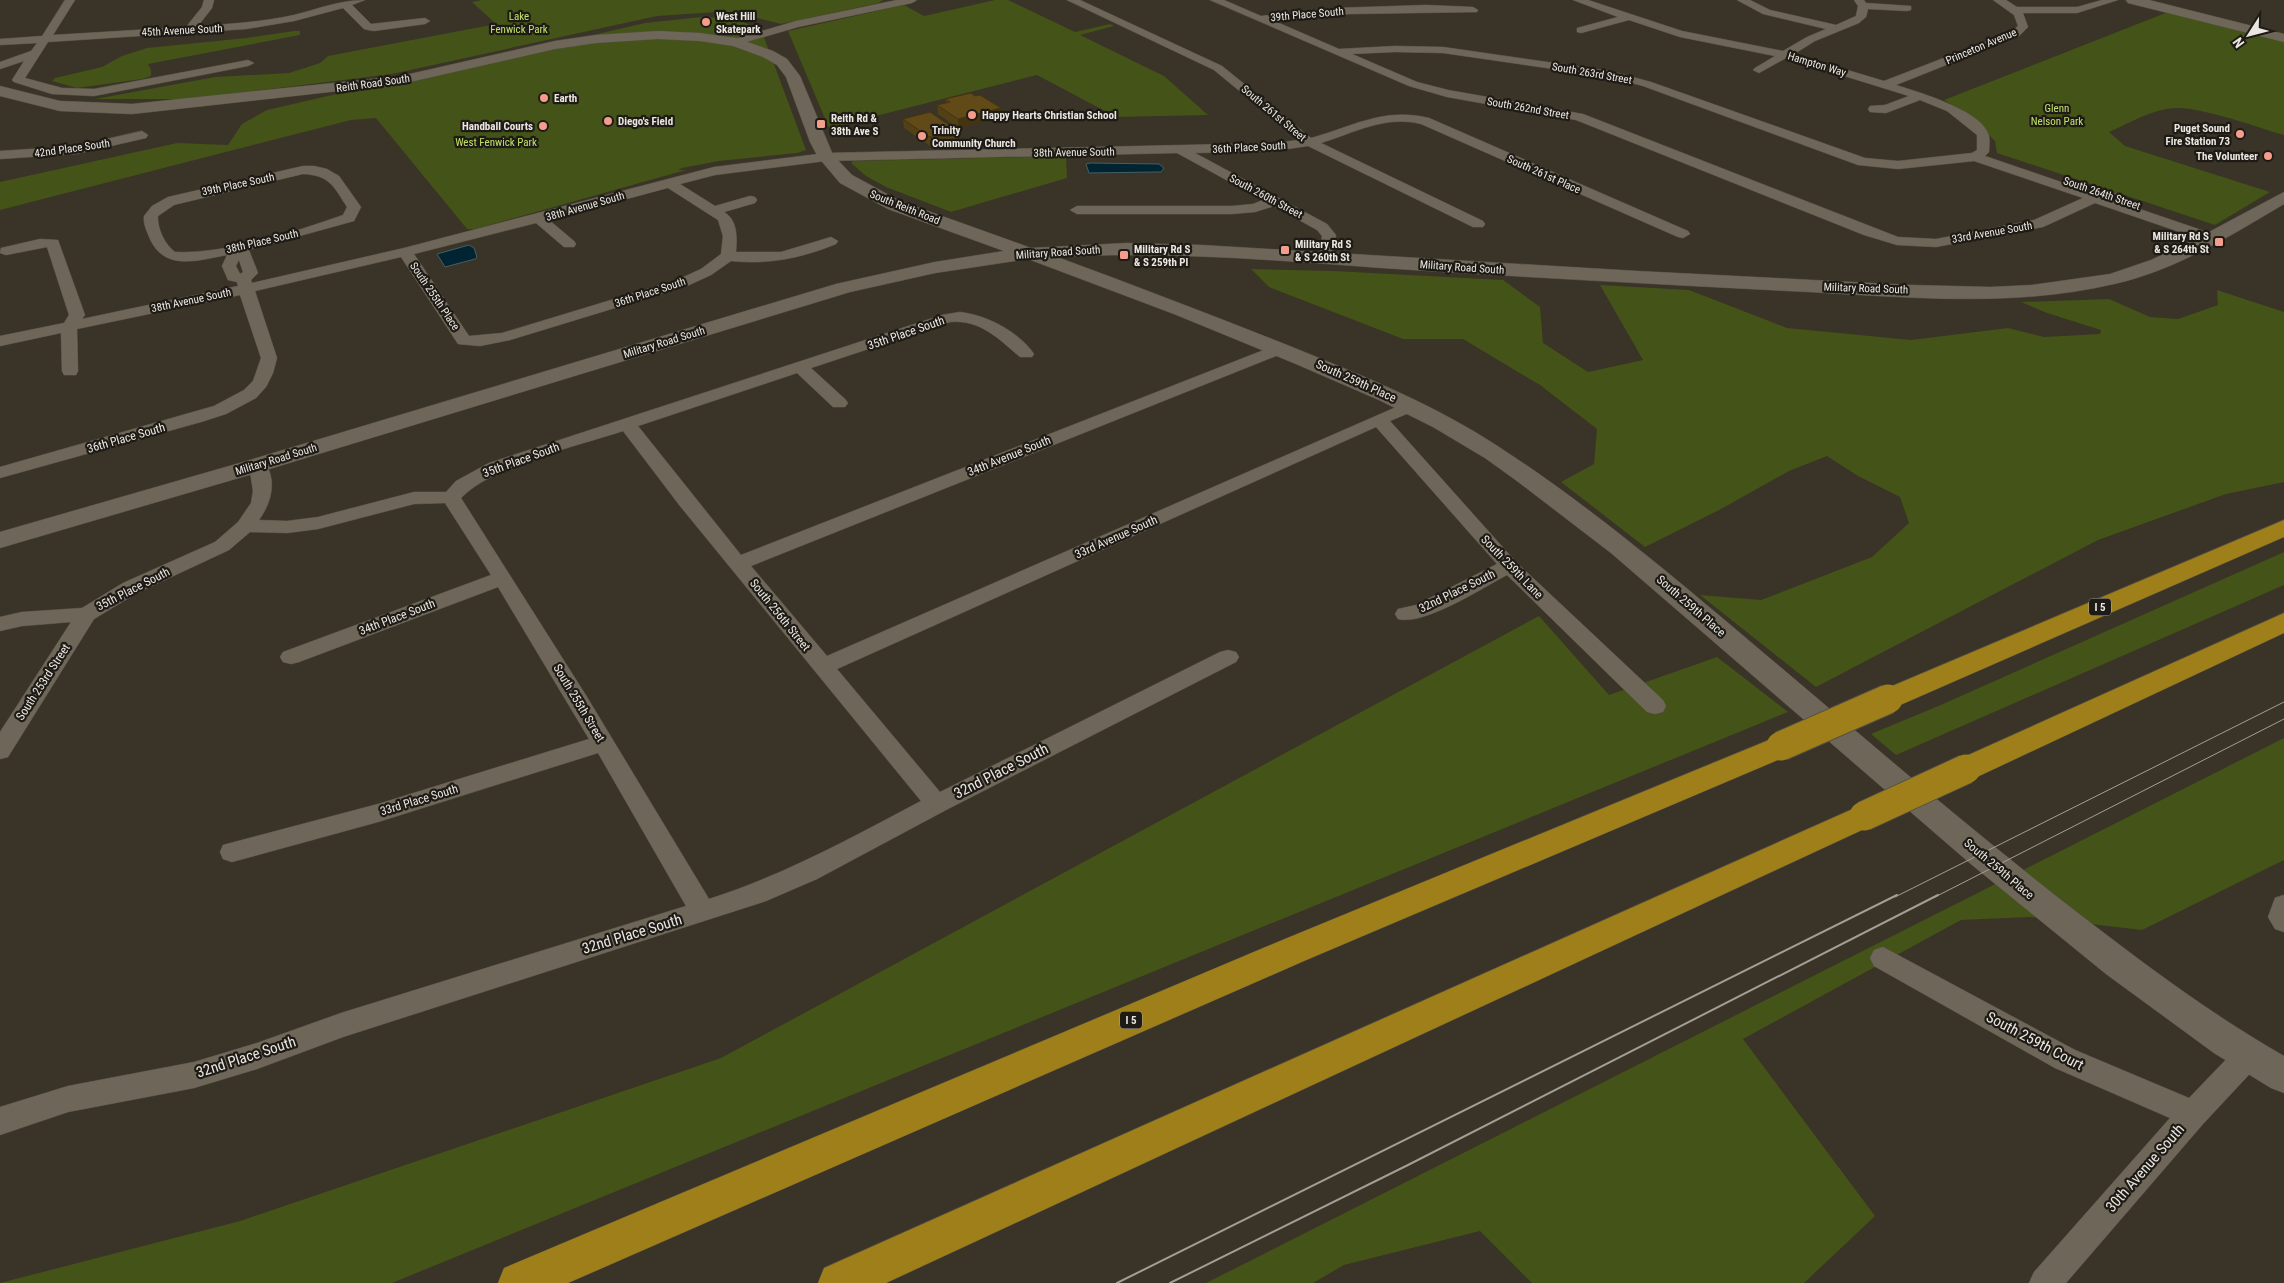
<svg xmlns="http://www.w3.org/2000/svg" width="2284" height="1283" font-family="'Roboto Condensed',sans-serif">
  <rect width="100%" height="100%" fill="#3a3327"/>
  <g fill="#445317">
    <path d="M 482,0 L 883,0 L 878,3 L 781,24 L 742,14 L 717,12 L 657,16 L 392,74 L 189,99 L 95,99 L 215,77 L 289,73 L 320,63 L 328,56 L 496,24 L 472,2 Z"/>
    <path d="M 995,0 L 1008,0 L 1075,32 L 1110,24 L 1114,26 L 1080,35 L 1164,76 L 1208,115 L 1116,117 L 1037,75 L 829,128 L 788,31 L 904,5 L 924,16 Z"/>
    <path d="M 2168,12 L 2284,41 L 2284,135 C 2256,127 2202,107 2175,108 C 2152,109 2130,123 2109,132 L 2125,146 L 2270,192 L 2215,225 L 1997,153 L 1995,141 L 1969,115 L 1944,100 Z"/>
    <path d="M 701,17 C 722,18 744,18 762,32 L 806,150 L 797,153 L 719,161 L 682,168 L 678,170 L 686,170 L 475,229 L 467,229 L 376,118 L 351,120 L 0,210 L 0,182 L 177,143 L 228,145 L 242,124 L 267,110 L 645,23 Z"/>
    <path d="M 294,31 L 300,31 L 300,35 L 148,64 L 151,70 L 151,76 L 142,79 L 77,88 L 52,81 L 55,78 L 102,67 L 122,56 L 147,48 L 246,38 Z"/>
    <path d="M 1066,156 L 1067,178 L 951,212 L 886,187 L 866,176 L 851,163 L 853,161 Z"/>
    <path d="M 1251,269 L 1334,271 L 1503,280 L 1540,307 L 1543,343 L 1588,372 L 1643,360 L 1600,285 L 1689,290 L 1787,328 L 1911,340 L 2008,328 L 2044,337 L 2100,334 L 2101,330 L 2047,313 L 2021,302 L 2109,299 L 2150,317 L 2178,319 L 2218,305 L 2217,290 L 2284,312 L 2284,482 L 2226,494 L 2098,540 L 1816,687 L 1700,595 L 1761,600 L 1872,557 L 1909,523 L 1900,497 L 1858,476 L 1827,456 L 1789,471 L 1721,509 L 1645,547 L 1561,482 L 1594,464 L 1597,429 L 1540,385 L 1463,339 L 1403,339 L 1269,287 Z"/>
    <path d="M 2284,552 L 2284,585 L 1896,755 L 1871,734 L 1943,704 Z"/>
    <path d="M 1539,616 L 1609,695 L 1717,657 L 1788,712 L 392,1283 L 0,1283 L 240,1221 L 721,1058 Z"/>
    <path d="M 2284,738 L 2284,860 L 2142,930 L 2030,917 L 1961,920 L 1743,1039 L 1875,1216 L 1804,1283 L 1532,1283 L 1480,1231 L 1344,1265 L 1313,1283 L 1206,1283 Z"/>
  </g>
  <g fill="#002431" stroke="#465e66">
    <path d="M 1090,163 L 1159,164 L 1164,168 L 1161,172 L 1154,172 L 1089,173 L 1086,164 Z"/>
    <path d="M 469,245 L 474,248 L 477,257 L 475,259 L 445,267 L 437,254 Z"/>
  </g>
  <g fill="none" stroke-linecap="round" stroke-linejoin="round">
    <g stroke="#565045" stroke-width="1">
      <g id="street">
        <path d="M 65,0 L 75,0 L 53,35 L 186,27 L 202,7 L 204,0 L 214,0 L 212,8 L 198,26 C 230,24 262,22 294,15 C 318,9 340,0 365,0 L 352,5 L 371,24 L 425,18 L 430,21 L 425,24 L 374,31 L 368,30 L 364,29 L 343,8 L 294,21 L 246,29 L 48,42 L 25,78 L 62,88 L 94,89 L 248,60 L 254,63 L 248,66 L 94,96 L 52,94 L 14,82 L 12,80 L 24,61 L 0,69 L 0,62 L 31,51 L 37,43 L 0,45 L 0,39 L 42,36 Z"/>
        <path d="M 897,0 L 917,0 L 912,3 L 798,27 L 736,45 L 731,42 L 732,40 L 796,21 Z"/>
        <path d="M 1067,0 L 1080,0 L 1222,66 L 1311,138 C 1354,126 1384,107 1429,118 L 1688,231 L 1690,234 L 1683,238 L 1678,237 L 1421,124 C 1385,115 1354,133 1321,143 L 1483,221 L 1485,224 L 1483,227 L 1473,227 L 1308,146 L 1274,151 L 1195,153 L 1327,224 L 1336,235 L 1333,258 L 1326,262 L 1319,258 L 1322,236 L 1317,230 L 1274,206 L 1255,212 L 1232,214 L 1077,214 L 1070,210 L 1077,206 L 1232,206 L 1253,204 L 1263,200 L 1177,153 L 826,161 L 715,175 L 680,184 L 715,206 L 750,196 L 755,197 L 757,200 L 755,203 L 724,212 C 738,220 737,238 736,252 L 781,252 L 831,237 L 838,241 L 836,244 C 802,258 768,265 731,261 L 711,275 L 687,286 L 510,340 L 480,346 L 458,344 L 401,257 L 255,291 L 277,358 L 273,373 L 266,387 L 256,398 L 226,414 L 201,422 L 0,478 L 0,467 L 214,406 L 244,390 L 253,381 L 261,358 L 240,295 L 77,329 L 78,371 L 76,375 L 64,375 L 62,371 L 61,333 L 0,346 L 0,336 L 64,323 L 69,315 L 47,247 L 6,255 L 0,253 L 1,248 L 40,239 L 58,240 L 85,315 L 82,319 L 238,286 L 237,282 L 228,280 L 222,266 L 227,255 C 199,260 165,272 150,239 C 147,232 143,224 144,216 L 152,206 L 168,197 L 303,166 L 314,166 L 327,169 L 339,176 L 361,207 L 354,221 L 249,250 L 258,273 L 251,280 L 252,283 L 404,248 L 714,167 L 826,153 L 1274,143 L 1299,140 L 1214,70 ZM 303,174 C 330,175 334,187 347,207 L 343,215 C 295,232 226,254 175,252 C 165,245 157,228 158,216 L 174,205 ZM 668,188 L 718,220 L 723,236 L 721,254 L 701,269 L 677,280 L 502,333 L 469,336 L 414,254 L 536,223 L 564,247 L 574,247 L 576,244 L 574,241 L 549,220 ZM 239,260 L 243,272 L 240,274 L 236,266 Z"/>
        <path d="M 1210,0 L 1224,0 L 1261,16 L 1335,8 L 1426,5 L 1473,7 L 1478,10 L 1477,12 L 1350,14 L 1272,20 L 1339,49 L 1395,46 L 1443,47 L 1610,71 L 1651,82 L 1865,158 L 1898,161 L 1972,153 L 1977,150 L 1977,135 L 1947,111 L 1920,100 L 1886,113 L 1870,112 L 1868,109 L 1870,106 L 1885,105 L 1909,96 L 1786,58 L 1759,73 L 1753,70 L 1755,68 L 1775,56 L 1680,37 L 1629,20 L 1581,33 L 1577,32 L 1577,28 L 1618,17 L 1573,0 L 1588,0 L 1682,31 L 1783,51 L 1807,37 L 1826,29 L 1763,14 L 1737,0 L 1750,0 L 1770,10 L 1836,25 L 1856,16 L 1858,6 L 1854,0 L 1864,0 L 1866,3 L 1911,6 L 1911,10 L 1907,11 L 1868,9 L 1866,17 L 1859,23 L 1815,41 L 1794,54 L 1884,81 L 2011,32 L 2018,26 L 2014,15 L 1993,0 L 2006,0 L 2017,7 L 2077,7 L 2102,0 L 2118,0 L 2077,13 L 2023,13 L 2028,27 L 2019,36 L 1896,85 C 1918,92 1984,111 1989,136 C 1990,141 1989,147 1989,152 L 1985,156 L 2096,194 L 2117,193 L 2119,196 L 2113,200 L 2216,235 L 2218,238 L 2216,241 L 2206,241 L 2095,203 L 2043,227 L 1936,247 L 1897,245 L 1864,235 L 1576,120 L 1447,97 L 1409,86 ZM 1395,52 L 1443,53 L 1609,77 L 1643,86 L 1858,165 L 1898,169 L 1974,161 L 2083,198 L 2034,220 L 1936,239 L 1898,237 L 1583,114 L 1448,90 L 1417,82 L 1352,54 Z"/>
        <path d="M 142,131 L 148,135 L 146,138 L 76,154 L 0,159 L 0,151 L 76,146 Z"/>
        <path d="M 960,312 C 987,315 1019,332 1034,354 L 1032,357 L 1020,357 C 999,339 980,319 950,322 L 811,368 L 845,399 L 848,403 L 845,407 L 833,407 L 797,373 L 638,426 L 741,555 L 1274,346 L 1286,346 L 1288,349 L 1286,352 L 751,566 L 827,656 L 1410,401 L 1416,402 L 1419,406 L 1416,410 L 1390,421 L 1516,562 L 1663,700 L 1666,706 L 1663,712 L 1655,714 L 1647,712 L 1507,575 C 1482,588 1424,626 1398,619 L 1395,614 L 1398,609 L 1416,605 L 1497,564 L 1376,427 L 837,669 L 940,792 L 1220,652 L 1228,650 L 1236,652 L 1239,657 L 1236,662 L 946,810 L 817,879 L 766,901 L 343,1037 L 257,1069 L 194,1088 L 68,1112 L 0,1135 L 0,1107 L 68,1086 L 194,1062 L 257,1043 L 341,1013 L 686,906 L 598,753 L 378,822 L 232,862 L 223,859 L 220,852 L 223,845 L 378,804 L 589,739 L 498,587 L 299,662 L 291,664 L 283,662 L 280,657 L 283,652 L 491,575 L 445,503 L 414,504 L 318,529 L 287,533 L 250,532 L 229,550 L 137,593 L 94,619 L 8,757 L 0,759 L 0,732 L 71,622 L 22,626 L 0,631 L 0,617 L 22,612 L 82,608 L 123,583 L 215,542 L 238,522 L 251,503 L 253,491 L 249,465 L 252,461 L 264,461 C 278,481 271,503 259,520 L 287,521 L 318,517 L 414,492 L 446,492 L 456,481 L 489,463 L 942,315 ZM 623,431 L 680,506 L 921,801 C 851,838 784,875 709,899 L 587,697 L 461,498 C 493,465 578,446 623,431 Z"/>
        <path d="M 2284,895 L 2284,932 L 2275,929 L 2268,917 L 2275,898 Z"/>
        <path d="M 1883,947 L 2075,1050 L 2189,1098 L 2238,1047 L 2248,1043 L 2258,1047 L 2262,1056 L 2258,1065 L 2203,1124 L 2066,1283 L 2029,1283 L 2034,1272 L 2170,1118 L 2055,1068 L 1874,966 L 1870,958 L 1874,950 Z"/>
      </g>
    </g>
    <g stroke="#565045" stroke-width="1">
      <g id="secondary">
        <path d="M 2126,0 L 2149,0 L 2284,34 L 2284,42 L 2128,3 Z"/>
        <path d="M 658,31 L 700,33 L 736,38 L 773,51 L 787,59 L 800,76 L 833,155 L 852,175 L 900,201 L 1031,248 L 1127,243 L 1201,245 L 1637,271 L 1910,285 L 1991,287 L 2032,285 L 2110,274 L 2151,260 L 2194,240 L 2284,192 L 2284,204 C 2230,236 2176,270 2114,284 C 2008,309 1897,296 1789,291 C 1654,284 1518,277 1382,268 C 1274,260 1166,251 1057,257 C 1136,286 1214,316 1292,347 C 1364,376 1435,405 1499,447 C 1584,502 1663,568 1740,633 C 1848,724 1954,816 2065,903 C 2136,958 2207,1012 2284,1056 L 2284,1093 L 2271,1088 L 2214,1053 L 2106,974 L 1972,865 L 1611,553 L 1517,481 L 1485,458 L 1433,427 L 1379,400 L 1296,364 L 1174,314 L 1028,259 L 935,273 L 850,292 L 266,470 L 0,548 L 0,532 L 250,460 L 836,284 L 935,262 L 1004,251 L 888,209 L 840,183 L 818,157 L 810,142 L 786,77 L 777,65 L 763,57 L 733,46 L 700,41 L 658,39 L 596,43 L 555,49 L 401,84 L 132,114 L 60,111 L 0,96 L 0,86 L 60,101 L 132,104 L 401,76 L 555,41 L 596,35 Z"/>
      </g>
    </g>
    <g stroke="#565045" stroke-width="1">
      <g id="highway">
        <path d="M 2284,520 L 2284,537 L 1898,706 L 1888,709 L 1878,706 L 1874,699 L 1878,692 Z"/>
        <path d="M 2284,613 L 2284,633 L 1977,777 L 1966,780 L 1955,777 L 1951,769 L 1955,761 Z"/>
        <path d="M 1781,735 L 1792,738 L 1796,746 L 1792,754 L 1304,961 L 568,1283 L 498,1283 L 504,1268 L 1280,941 Z"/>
        <path d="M 1864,804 L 1875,808 L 1880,816 L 1875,824 L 886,1283 L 818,1283 L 824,1268 Z"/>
      </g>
    </g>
    <use href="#street" fill="#6e6759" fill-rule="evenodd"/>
    <use href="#secondary" fill="#6e6759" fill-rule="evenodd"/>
    <use href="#highway" fill="#9f7f19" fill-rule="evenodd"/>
    <g stroke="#a39e95" stroke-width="1">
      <path d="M 1895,897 L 2284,702"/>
      <path d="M 1935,897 L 2284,719"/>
    </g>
    <g stroke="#a39e95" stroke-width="2">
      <path d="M 1117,1283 L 1897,895"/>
      <path d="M 1170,1283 L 1408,1165 L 1938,895"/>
    </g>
    <g stroke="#565045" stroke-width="31" stroke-linecap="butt">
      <g id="highway-bridge">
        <path d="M 1781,746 L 1888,699"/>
        <path d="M 1864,816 L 1966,769"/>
      </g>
    </g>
    <use href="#highway-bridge" stroke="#9f7f19" stroke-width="29"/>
  </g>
  <g fill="#534014">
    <path d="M 945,99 L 1002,117 L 958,128 L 938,114 L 937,105 L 946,103 Z"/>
    <path d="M 903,119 L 956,130 L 958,145 L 930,146 L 904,128 Z"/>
  </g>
  <g fill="#443410">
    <path d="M 1001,108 L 1002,117 L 958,128 L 958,119 Z"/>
    <path d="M 956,130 L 957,136 L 951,132 Z"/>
  </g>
  <g fill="#614a17" stroke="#443410">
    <path d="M 971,93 L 975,96 L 980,95 L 1001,108 L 958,119 L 937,105 L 950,102 L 945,99 Z"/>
    <path d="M 930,112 L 956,130 L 951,132 L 957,136 L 929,137 L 903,119 Z"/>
  </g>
  <g fill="#f49d8b" stroke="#1e1b16" stroke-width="2">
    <circle cx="706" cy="22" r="5"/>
    <circle cx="544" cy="98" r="5"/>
    <circle cx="972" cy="115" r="5"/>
    <circle cx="608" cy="121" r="5"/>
    <rect x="816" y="119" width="10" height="10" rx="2.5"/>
    <circle cx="543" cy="126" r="5"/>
    <circle cx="2240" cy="134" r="5"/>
    <circle cx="922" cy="136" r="5"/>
    <circle cx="2268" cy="156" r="5"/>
    <rect x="2214" y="237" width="10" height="10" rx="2.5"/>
    <rect x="1280" y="245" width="10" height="10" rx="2.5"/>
    <rect x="1119" y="250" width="10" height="10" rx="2.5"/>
  </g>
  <g text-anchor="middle" stroke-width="4.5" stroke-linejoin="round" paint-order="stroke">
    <g font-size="11" fill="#ebe7e0" stroke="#1e1b16">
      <text transform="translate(1307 14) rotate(-5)" y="4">39th Place South</text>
      <text transform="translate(182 30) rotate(-3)" y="4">45th Avenue South</text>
      <text transform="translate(1981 46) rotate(-23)" y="4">Princeton Avenue</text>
      <text transform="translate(1817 64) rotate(17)" y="4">Hampton Way</text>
      <text transform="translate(1592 73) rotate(10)" y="4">South 263rd Street</text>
      <text transform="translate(373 83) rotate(-8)" y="4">Reith Road South</text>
      <text transform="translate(1528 108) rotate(10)" y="4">South 262nd Street</text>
      <text transform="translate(1274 113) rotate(40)" y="4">South 261st Street</text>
      <text transform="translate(1249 147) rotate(-3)" y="4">36th Place South</text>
      <text transform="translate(72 148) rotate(-8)" y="4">42nd Place South</text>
      <text transform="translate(1074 152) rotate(-1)" y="4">38th Avenue South</text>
      <text transform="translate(1544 174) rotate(24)" y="4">South 261st Place</text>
      <text transform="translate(238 184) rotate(-12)" y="4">39th Place South</text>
      <text transform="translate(2102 193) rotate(19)" y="4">South 264th Street</text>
      <text transform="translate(1266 196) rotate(28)" y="4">South 260th Street</text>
      <text transform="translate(585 206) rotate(-16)" y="4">38th Avenue South</text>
      <text transform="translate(905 207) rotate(22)" y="4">South Reith Road</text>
      <text transform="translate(1992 232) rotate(-10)" y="4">33rd Avenue South</text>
      <text transform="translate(262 241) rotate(-13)" y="4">38th Place South</text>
      <text transform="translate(1058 252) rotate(-4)" y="4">Military Road South</text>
      <text transform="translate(1462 267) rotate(4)" y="4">Military Road South</text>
      <text transform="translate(1866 288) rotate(2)" y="4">Military Road South</text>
      <text transform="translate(650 292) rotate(-18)" y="4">36th Place South</text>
      <text transform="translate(435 296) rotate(56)" y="4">South 255th Place</text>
      <text transform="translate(191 300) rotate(-12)" y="4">38th Avenue South</text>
      <text transform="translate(664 342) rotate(-17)" y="4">Military Road South</text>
      <text transform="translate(276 459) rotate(-17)" y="4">Military Road South</text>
    </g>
    <g font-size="11" fill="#c2e268" stroke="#1e1b16">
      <text x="519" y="20">Lake<tspan x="519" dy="13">Fenwick Park</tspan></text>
      <text x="2057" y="112">Glenn<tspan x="2057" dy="13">Nelson Park</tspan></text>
      <text x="496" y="146">West Fenwick Park</text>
    </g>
    <g font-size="11" font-weight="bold" fill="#ebe7e0" stroke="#1e1b16" text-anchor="start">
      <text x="716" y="20">West Hill<tspan x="716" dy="13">Skatepark</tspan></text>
      <text x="554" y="102">Earth</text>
      <text x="982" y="119">Happy Hearts Christian School</text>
      <text x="831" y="122">Reith Rd &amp;<tspan x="831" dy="13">38th Ave S</tspan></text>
      <text x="618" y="125">Diego's Field</text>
      <text x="533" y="130" text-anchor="end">Handball Courts</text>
      <text x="2230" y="132" text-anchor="end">Puget Sound<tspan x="2230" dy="13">Fire Station 73</tspan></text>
      <text x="932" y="134">Trinity<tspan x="932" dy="13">Community Church</tspan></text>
      <text x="2258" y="160" text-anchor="end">The Volunteer</text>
      <text x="2209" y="240" text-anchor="end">Military Rd S<tspan x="2209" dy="13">&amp; S 264th St</tspan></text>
      <text x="1295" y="248">Military Rd S<tspan x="1295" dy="13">&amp; S 260th St</tspan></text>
      <text x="1134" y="253">Military Rd S<tspan x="1134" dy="13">&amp; S 259th Pl</tspan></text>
    </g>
    <g fill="#1e1b16" stroke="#aeaaa3" stroke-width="1">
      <rect x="2089" y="598.5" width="22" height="17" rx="4"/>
      <rect x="1120" y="1011.5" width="22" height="17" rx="4"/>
    </g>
    <g font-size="11" font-weight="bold" fill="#ebe7e0">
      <text x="2100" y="611">I 5</text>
      <text x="1131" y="1024">I 5</text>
    </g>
    <g font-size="12" fill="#ebe7e0" stroke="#1e1b16">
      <text transform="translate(906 333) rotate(-19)" y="4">35th Place South</text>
      <text transform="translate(1356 381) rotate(24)" y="4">South 259th Place</text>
      <text transform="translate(126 438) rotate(-16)" y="4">36th Place South</text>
      <text transform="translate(1009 456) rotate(-22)" y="4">34th Avenue South</text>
      <text transform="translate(521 460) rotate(-20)" y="4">35th Place South</text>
      <text transform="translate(1116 537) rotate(-24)" y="4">33rd Avenue South</text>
      <text transform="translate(1512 567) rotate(46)" y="4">South 259th Lane</text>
      <text transform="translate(133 589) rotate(-27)" y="4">35th Place South</text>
      <text transform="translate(1457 591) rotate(-26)" y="4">32nd Place South</text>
      <text transform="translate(1691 606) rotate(41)" y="4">South 259th Place</text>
      <text transform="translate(780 615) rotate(51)" y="4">South 256th Street</text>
      <text transform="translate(397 617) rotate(-21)" y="4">34th Place South</text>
      <text transform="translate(43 682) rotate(-57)" y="4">South 253rd Street</text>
      <text transform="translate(579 703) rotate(59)" y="4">South 255th Street</text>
      <text transform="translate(419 800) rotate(-17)" y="4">33rd Place South</text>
      <text transform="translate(1999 869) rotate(40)" y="4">South 259th Place</text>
    </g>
    <g font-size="15" fill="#ebe7e0" stroke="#1e1b16">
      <text transform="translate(1001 771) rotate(-27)" y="5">32nd Place South</text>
      <text transform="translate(632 934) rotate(-17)" y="5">32nd Place South</text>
      <text transform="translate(2035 1041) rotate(28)" y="5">South 259th Court</text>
      <text transform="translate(246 1057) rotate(-18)" y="5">32nd Place South</text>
      <text transform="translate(2145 1168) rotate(-49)" y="5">30th Avenue South</text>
    </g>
  </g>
  <g transform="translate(2249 35) rotate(234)" stroke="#1e1b16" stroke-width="4" paint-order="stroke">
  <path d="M0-4L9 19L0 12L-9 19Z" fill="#ebe7e0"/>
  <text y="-8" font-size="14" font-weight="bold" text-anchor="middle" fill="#ebe7e0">N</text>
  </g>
</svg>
